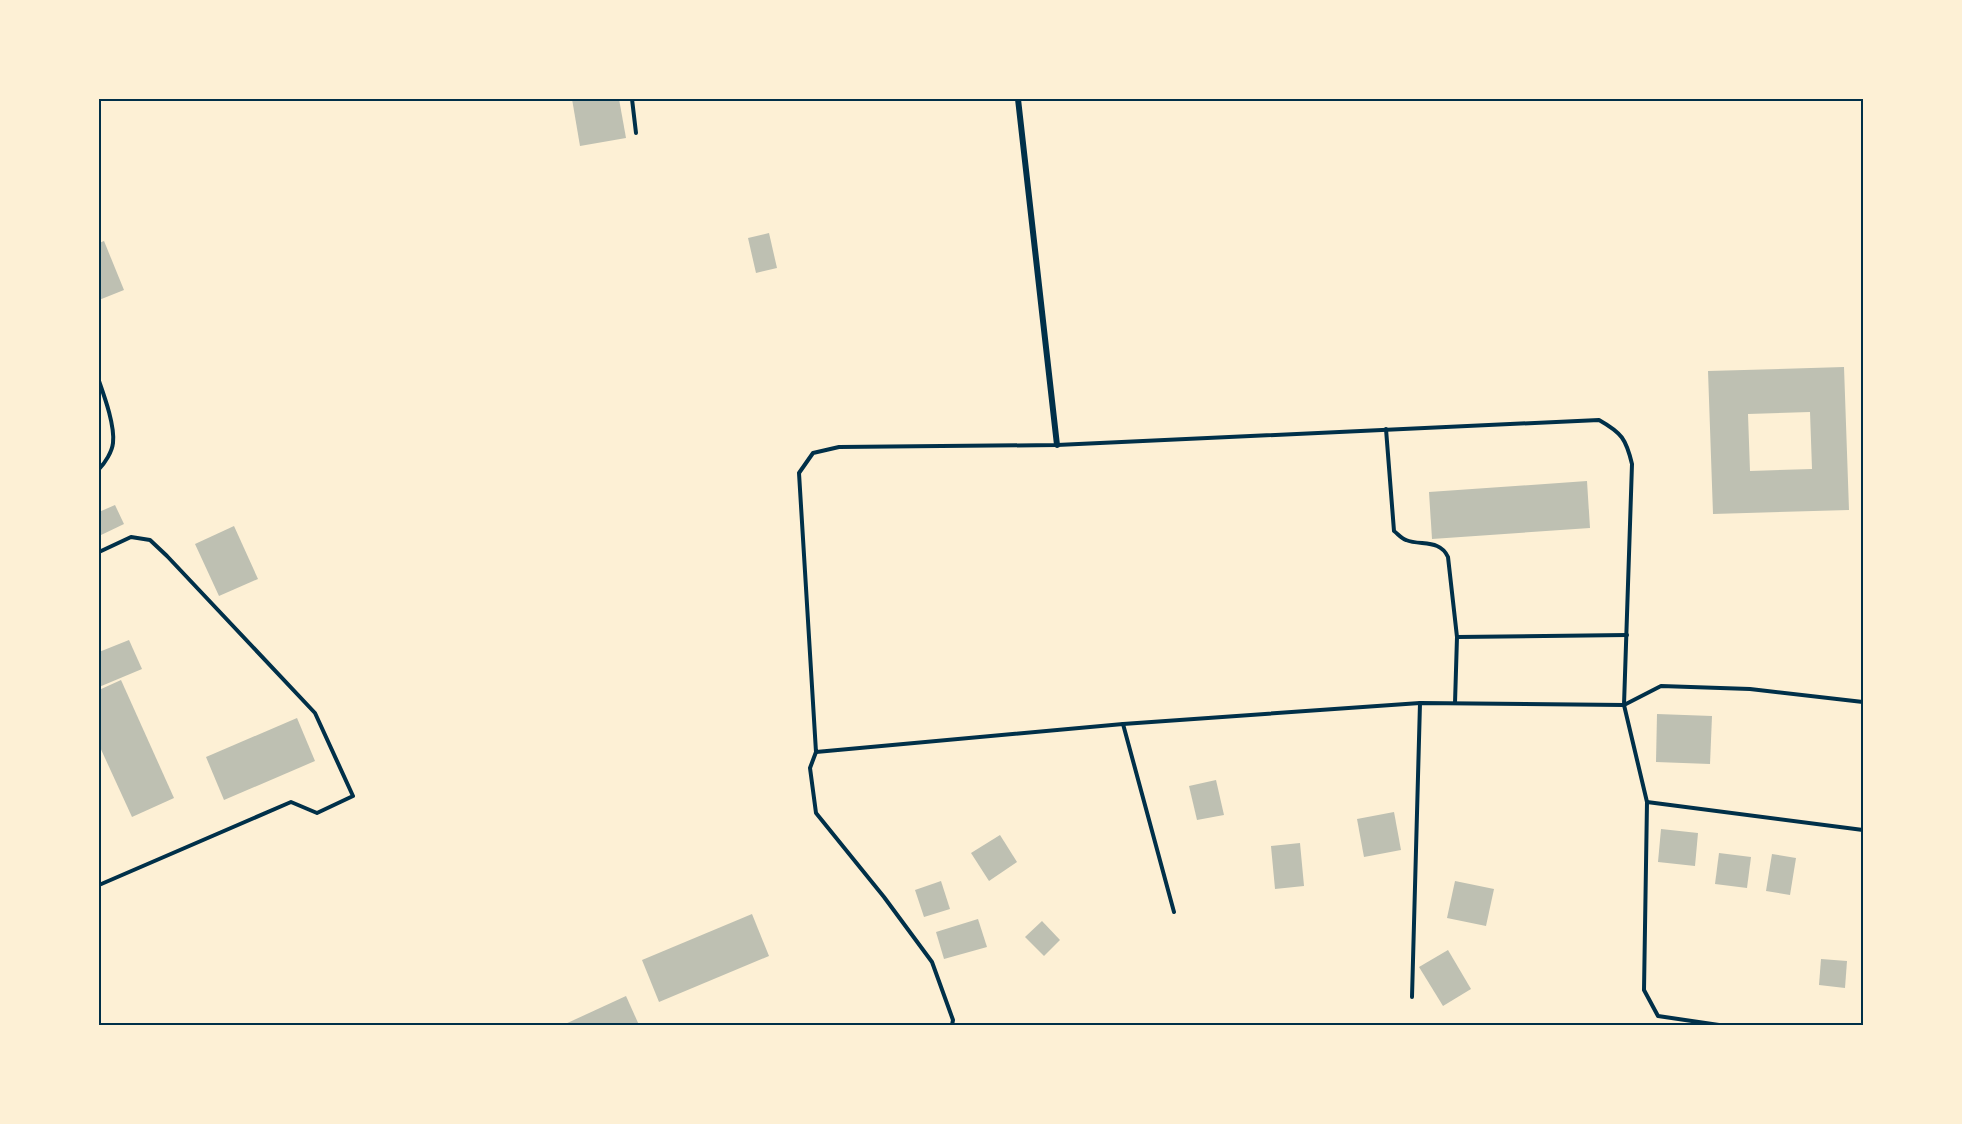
<svg xmlns="http://www.w3.org/2000/svg" width="1962" height="1124" font-family="Ubuntu,sans-serif">
  <rect width="100%" height="100%" fill="#fdf0d5"/>
  <g fill="#bec0b2" fill-rule="evenodd">
    <path d="M 572,99 L 619,99 L 626,138 L 580,146 Z"/>
    <path d="M 769,233 L 777,268 L 756,273 L 748,238 Z"/>
    <path d="M 104,241 L 124,290 L 99,300 L 99,243 Z"/>
    <path d="M 1844,367 L 1849,510 L 1713,514 L 1708,371 ZM 1810,412 L 1812,469 L 1750,471 L 1748,414 Z"/>
    <path d="M 1587,481 L 1590,528 L 1432,539 L 1429,492 Z"/>
    <path d="M 115,505 L 124,524 L 99,536 L 99,512 Z"/>
    <path d="M 234,526 L 258,579 L 219,596 L 195,544 Z"/>
    <path d="M 129,640 L 142,669 L 99,687 L 99,652 Z"/>
    <path d="M 121,680 L 174,798 L 132,817 L 99,745 L 99,690 Z"/>
    <path d="M 1657,714 L 1712,716 L 1710,764 L 1656,762 Z"/>
    <path d="M 297,718 L 315,761 L 224,800 L 206,757 Z"/>
    <path d="M 1216,780 L 1224,815 L 1197,820 L 1189,786 Z"/>
    <path d="M 1394,812 L 1401,850 L 1364,857 L 1357,819 Z"/>
    <path d="M 1661,829 L 1698,833 L 1695,866 L 1658,862 Z"/>
    <path d="M 1000,835 L 1017,862 L 989,881 L 971,853 Z"/>
    <path d="M 1300,843 L 1304,886 L 1275,889 L 1271,846 Z"/>
    <path d="M 1719,853 L 1751,857 L 1747,888 L 1715,884 Z"/>
    <path d="M 1772,854 L 1796,858 L 1790,895 L 1766,891 Z"/>
    <path d="M 941,881 L 950,909 L 924,917 L 915,890 Z"/>
    <path d="M 1455,881 L 1494,889 L 1486,926 L 1447,918 Z"/>
    <path d="M 752,914 L 769,956 L 659,1002 L 642,960 Z"/>
    <path d="M 978,919 L 987,947 L 944,959 L 936,932 Z"/>
    <path d="M 1042,921 L 1060,940 L 1044,956 L 1025,937 Z"/>
    <path d="M 1448,950 L 1471,989 L 1443,1006 L 1419,967 Z"/>
    <path d="M 1821,959 L 1847,961 L 1845,988 L 1819,985 Z"/>
    <path d="M 626,996 L 639,1025 L 563,1025 Z"/>
  </g>
  <g fill="none" stroke-linecap="round" stroke-linejoin="round">
    <g stroke="#003049" stroke-width="4">
      <path d="M 632,99 L 636,133"/>
      <path d="M 99,381 C 105,398 115,426 113,443 C 112,452 105,463 99,469"/>
      <path d="M 1386,429 L 1394,531 C 1398,534 1402,539 1406,540 C 1421,546 1440,539 1448,557 L 1457,637 L 1455,703"/>
      <path d="M 99,552 L 131,537 L 150,540 L 167,556 L 315,713 L 353,796 L 317,813 L 291,802 L 99,885"/>
      <path d="M 1457,637 L 1627,635"/>
      <path d="M 1420,703 L 1123,724 L 816,752 L 799,473 L 813,453 L 839,447 L 1057,445 L 1599,420 C 1622,433 1626,439 1632,464 L 1624,705 L 1647,802 L 1644,990 L 1658,1016 L 1719,1025"/>
      <path d="M 1123,724 L 1174,912"/>
      <path d="M 816,752 L 810,768 L 816,813 L 884,897 L 932,962 L 953,1020 L 952,1025"/>
      <path d="M 1647,802 L 1863,830"/>
      <path d="M 1412,997 L 1420,703 L 1624,705 L 1661,686 L 1750,689 L 1863,702"/>
    </g>
    <path stroke="#003049" stroke-width="6" d="M 1018,99 L 1057,445"/>
  </g>
  <rect width="1962" height="1124" fill="none" stroke="#fdf0d5" stroke-width="201"/>
  <rect x="100" y="100" width="1762" height="924" fill="none" stroke="#003049" stroke-width="2"/>
</svg>
